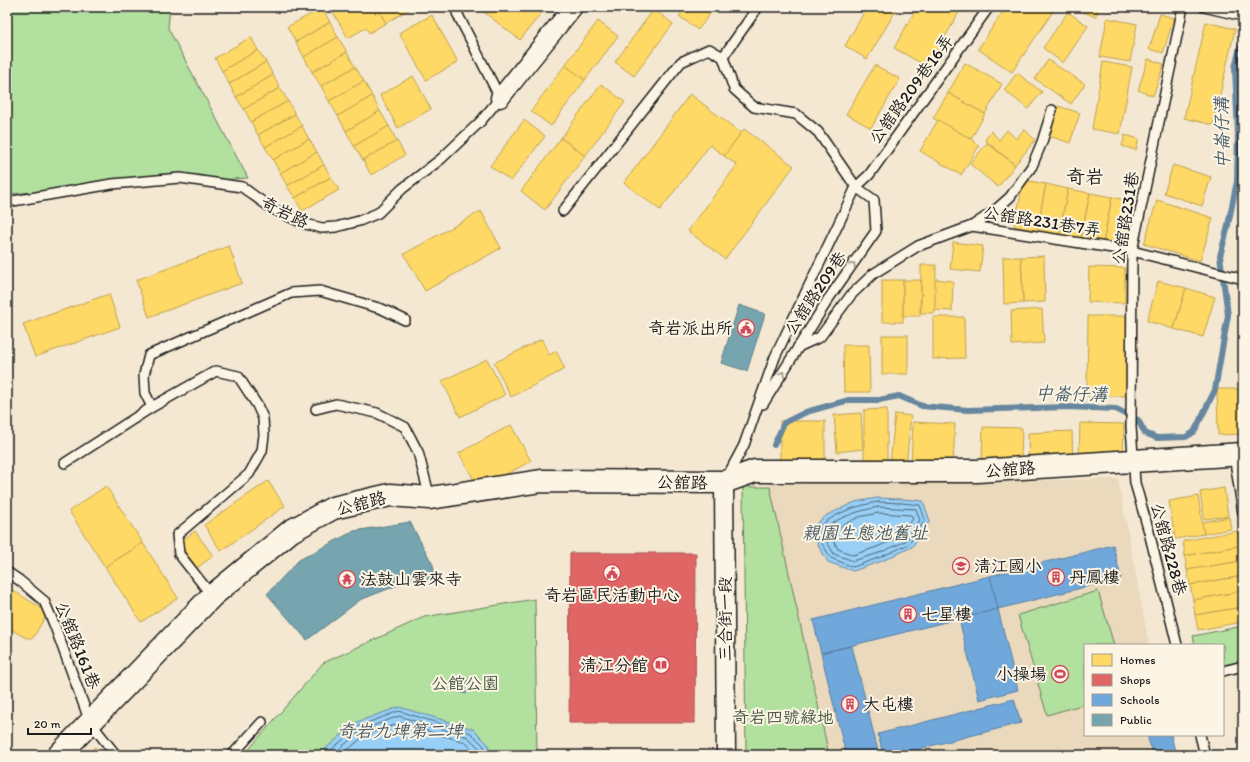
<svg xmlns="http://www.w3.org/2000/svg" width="1250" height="762" font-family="Itim,'LXGW WenKai TC',sans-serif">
  <rect width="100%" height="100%" fill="#f4e8d2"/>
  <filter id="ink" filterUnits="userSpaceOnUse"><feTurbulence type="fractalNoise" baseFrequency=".025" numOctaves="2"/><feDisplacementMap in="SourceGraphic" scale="8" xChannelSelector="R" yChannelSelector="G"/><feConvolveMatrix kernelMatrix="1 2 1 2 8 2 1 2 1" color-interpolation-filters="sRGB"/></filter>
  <g filter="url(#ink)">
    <path fill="#ead9bc" d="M 1118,479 L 1149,645 L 1085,645 L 1085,735 L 1171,735 L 1176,755 L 829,755 L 769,484 Z"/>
    <g fill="#b2e09e" stroke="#677e5d">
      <path d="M 7,7 L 170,7 L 168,28 L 248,178 L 7,194 Z"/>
      <path d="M 743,487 L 770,487 L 829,755 L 746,755 Z"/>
      <path d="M 1098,591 L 1114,645 L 1085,645 L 1085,704 L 1047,715 L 1018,615 Z"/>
      <path d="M 535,599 L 537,755 L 244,755 L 323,663 L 424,617 Z"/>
      <path d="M 1243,626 L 1243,661 L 1223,665 L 1223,645 L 1195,645 L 1193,636 Z"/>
    </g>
    <g fill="#97cff6" stroke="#66879f">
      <path d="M 877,498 L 902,499 L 923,501 L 930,521 L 912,547 L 882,561 L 853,571 L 828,562 L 817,543 L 815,525 L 827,515 L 855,502 Z"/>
      <path d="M 399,707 L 473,729 L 488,744 L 490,755 L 318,755 L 357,722 Z"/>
    </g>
    <g fill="#ffd966" stroke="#bba050">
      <path d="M 330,7 L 377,7 L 386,23 L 369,33 L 366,28 L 348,38 Z"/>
      <path d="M 377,7 L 413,7 L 386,23 Z"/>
      <path d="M 481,7 L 546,7 L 520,40 L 480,9 Z"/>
      <path d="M 686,7 L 715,7 L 698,30 L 679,16 Z"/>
      <path d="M 867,7 L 898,7 L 867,59 L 845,46 Z"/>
      <path d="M 917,7 L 962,7 L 928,67 L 894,48 Z"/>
      <path d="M 1006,7 L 1056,7 L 1012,72 L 978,49 Z"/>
      <path d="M 1073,7 L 1099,7 L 1095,17 Z"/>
      <path d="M 322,8 L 330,22 L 296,42 L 287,27 Z"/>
      <path d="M 654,9 L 673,24 L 634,76 L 615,62 Z"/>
      <path d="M 1068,12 L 1088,26 L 1063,63 L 1043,48 Z"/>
      <path d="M 1160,14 L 1174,18 L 1163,53 L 1149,49 Z"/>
      <path d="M 432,15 L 458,62 L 426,80 L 399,33 Z"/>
      <path d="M 1107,18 L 1137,24 L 1130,62 L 1100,57 Z"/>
      <path d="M 598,21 L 618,36 L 585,80 L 565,65 Z"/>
      <path d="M 330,22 L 338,37 L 304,57 L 296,42 Z"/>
      <path d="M 1206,22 L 1235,29 L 1213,125 L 1184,118 Z"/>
      <path d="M 251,37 L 258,50 L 222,71 L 215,58 Z"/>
      <path d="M 338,37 L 347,52 L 312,72 L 304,57 Z"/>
      <path d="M 258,50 L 266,62 L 229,84 L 222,71 Z"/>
      <path d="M 347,52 L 355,67 L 321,86 L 312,72 Z"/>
      <path d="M 1148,59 L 1164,64 L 1153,96 L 1138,90 Z"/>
      <path d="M 1048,60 L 1085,84 L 1071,104 L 1035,79 Z"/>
      <path d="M 266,62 L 273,75 L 236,97 L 229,84 Z"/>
      <path d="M 1103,62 L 1132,67 L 1120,134 L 1092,129 Z"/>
      <path d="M 965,63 L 1002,84 L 985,114 L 948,93 Z"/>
      <path d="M 565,65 L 585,80 L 551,126 L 531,111 Z"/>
      <path d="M 875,65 L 900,79 L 871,128 L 846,114 Z"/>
      <path d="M 355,67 L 364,81 L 329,101 L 321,86 Z"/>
      <path d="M 1017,73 L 1042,92 L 1028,109 L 1004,90 Z"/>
      <path d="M 273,75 L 280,88 L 244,109 L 236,97 Z"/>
      <path d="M 413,76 L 431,109 L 398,128 L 380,95 Z"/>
      <path d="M 364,81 L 372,96 L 338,116 L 329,101 Z"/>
      <path d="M 601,84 L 625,102 L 585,156 L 561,138 Z"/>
      <path d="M 280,88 L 288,101 L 251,122 L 244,109 Z"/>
      <path d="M 948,93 L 985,114 L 971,139 L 933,118 Z"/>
      <path d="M 690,94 L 741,133 L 724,156 L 710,145 L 660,210 L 624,183 Z"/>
      <path d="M 372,96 L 380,111 L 346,131 L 338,116 Z"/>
      <path d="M 288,101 L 295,114 L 258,135 L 251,122 Z"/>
      <path d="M 1058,106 L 1080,113 L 1070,143 L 1049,136 Z"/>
      <path d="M 380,111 L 389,126 L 354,146 L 346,131 Z"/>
      <path d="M 295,114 L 302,126 L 265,147 L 258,135 Z"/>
      <path d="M 524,120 L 545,136 L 511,181 L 490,166 Z"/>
      <path d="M 938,120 L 971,139 L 979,146 L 961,175 L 920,151 Z"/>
      <path d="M 302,126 L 309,139 L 273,160 L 265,147 Z"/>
      <path d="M 389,126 L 397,141 L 363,160 L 354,146 Z"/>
      <path d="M 744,129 L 794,166 L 725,259 L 688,231 L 737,165 L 724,156 Z"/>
      <path d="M 1024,129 L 1035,140 L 1015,165 L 985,140 L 991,131 L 999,140 L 1007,130 L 1016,139 Z"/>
      <path d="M 1125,135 L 1139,139 L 1136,150 L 1122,146 Z"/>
      <path d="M 561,138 L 585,156 L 545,210 L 521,191 Z"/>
      <path d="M 309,139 L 317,152 L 280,173 L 273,160 Z"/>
      <path d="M 397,141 L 405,155 L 371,175 L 363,160 Z"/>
      <path d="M 987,143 L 1015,165 L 998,187 L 970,164 Z"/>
      <path d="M 317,152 L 324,165 L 287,186 L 280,173 Z"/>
      <path d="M 324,165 L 331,177 L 295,198 L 287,186 Z"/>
      <path d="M 1173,165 L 1211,177 L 1202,206 L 1164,193 Z"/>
      <path d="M 331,177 L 339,190 L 302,211 L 295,198 Z"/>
      <path d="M 1024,180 L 1046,184 L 1037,231 L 1014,226 Z"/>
      <path d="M 1046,184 L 1068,189 L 1059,235 L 1037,231 Z"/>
      <path d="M 1068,189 L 1090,193 L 1081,239 L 1059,235 Z"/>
      <path d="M 1090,193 L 1112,197 L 1103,244 L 1081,239 Z"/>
      <path d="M 1112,197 L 1135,202 L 1125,248 L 1103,244 Z"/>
      <path d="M 1157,200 L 1213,218 L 1200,261 L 1144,244 Z"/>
      <path d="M 481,211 L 501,248 L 425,291 L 404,254 Z"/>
      <path d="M 953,242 L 983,246 L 980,272 L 950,269 Z"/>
      <path d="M 229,246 L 242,283 L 149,317 L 136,280 Z"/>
      <path d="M 1044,256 L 1045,302 L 1023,303 L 1021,257 Z"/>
      <path d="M 1003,257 L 1021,257 L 1023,303 L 1004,304 Z"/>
      <path d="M 921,265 L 936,265 L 935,313 L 921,313 Z"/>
      <path d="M 1089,267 L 1125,268 L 1125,303 L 1088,302 Z"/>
      <path d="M 935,279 L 953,281 L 952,311 L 935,310 Z"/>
      <rect x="882" y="280" width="21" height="42"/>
      <path d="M 903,280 L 921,280 L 920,316 L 903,316 Z"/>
      <path d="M 1158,281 L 1186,288 L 1174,329 L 1147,321 Z"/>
      <path d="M 1186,288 L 1215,297 L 1203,337 L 1174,329 Z"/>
      <path d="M 109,294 L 120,327 L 35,357 L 23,324 Z"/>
      <path d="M 1042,309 L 1044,343 L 1012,345 L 1011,311 Z"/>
      <path d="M 1088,316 L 1127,316 L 1127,396 L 1087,396 Z"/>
      <path d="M 933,317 L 964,317 L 965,358 L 933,359 Z"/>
      <rect x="882" y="335" width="26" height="39"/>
      <path d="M 542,339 L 549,355 L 556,351 L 565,369 L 511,397 L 494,363 Z"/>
      <path d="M 843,345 L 869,345 L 870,392 L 844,392 Z"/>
      <path d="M 487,359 L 505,395 L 460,417 L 442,381 Z"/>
      <path d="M 1217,389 L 1243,389 L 1243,434 L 1218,435 Z"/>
      <path d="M 887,409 L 887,462 L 864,462 L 864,410 Z"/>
      <path d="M 861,413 L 863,449 L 837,452 L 834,415 Z"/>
      <path d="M 895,414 L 911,416 L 906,466 L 890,464 Z"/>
      <rect x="780" y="421" width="45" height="46"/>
      <path d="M 913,422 L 955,424 L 953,466 L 911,465 Z"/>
      <path d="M 1080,423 L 1124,424 L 1123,455 L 1079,453 Z"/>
      <path d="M 511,425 L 531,461 L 479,489 L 459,453 Z"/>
      <path d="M 983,427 L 1022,428 L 1021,460 L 982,459 Z"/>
      <path d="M 1072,431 L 1073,463 L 1029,465 L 1028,433 Z"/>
      <path d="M 268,481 L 285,506 L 221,551 L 204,525 Z"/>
      <path d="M 106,486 L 143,543 L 105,567 L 69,511 Z"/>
      <path d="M 1224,488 L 1228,516 L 1204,519 L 1200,492 Z"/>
      <path d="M 1198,496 L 1204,534 L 1175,539 L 1169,501 Z"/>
      <path d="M 1229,517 L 1231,529 L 1204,534 L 1202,522 Z"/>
      <path d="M 195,531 L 213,556 L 197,568 L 179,543 Z"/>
      <path d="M 1237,531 L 1239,546 L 1185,556 L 1183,541 Z"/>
      <path d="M 143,543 L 178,598 L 141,622 L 105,567 Z"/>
      <path d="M 1239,546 L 1241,561 L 1187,570 L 1185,556 Z"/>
      <path d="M 1241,561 L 1243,576 L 1190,585 L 1187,570 Z"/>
      <path d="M 1243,576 L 1243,591 L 1193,600 L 1190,585 Z"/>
      <path d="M 7,587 L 48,612 L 33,638 L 26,638 L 7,627 Z"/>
      <path d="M 1243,591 L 1243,607 L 1195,615 L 1193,600 Z"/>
      <path d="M 1243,607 L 1243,622 L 1198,630 L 1195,615 Z"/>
      <path d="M 95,747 L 103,755 L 86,755 Z"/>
    </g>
    <path fill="#e06666" stroke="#a55050" d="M 570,553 L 696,553 L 695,723 L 569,723 Z"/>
    <g fill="#6fa8dc" stroke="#567ea2">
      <path d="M 1113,545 L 1121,578 L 998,609 L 990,576 Z"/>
      <path d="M 990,576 L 998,609 L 821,653 L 813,620 Z"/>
      <path d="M 998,609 L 1018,690 L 979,700 L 959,619 Z"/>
      <path d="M 852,646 L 879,755 L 846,755 L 821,653 Z"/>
      <path d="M 1014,699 L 1021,723 L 895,755 L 883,755 L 878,734 Z"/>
      <path d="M 1147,735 L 1171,735 L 1176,755 L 1153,755 Z"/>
    </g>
    <g fill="#76a5af" stroke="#5b7c83">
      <path d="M 739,305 L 765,314 L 747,371 L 721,363 Z"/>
      <path d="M 410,522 L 433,565 L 436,582 L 424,586 L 421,576 L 360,600 L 307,640 L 267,594 L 299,560 L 354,531 Z"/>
      <path d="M 456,677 L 471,682 L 466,694 L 452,689 Z"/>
    </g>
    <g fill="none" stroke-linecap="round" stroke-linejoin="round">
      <g stroke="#4d6473" stroke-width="1">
        <path d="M 878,502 L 902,503 L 920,505 L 925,520 L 909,544 L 881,557 L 853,567 L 831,558 L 821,542 L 820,526 C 838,512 855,506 878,502 Z"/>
        <path d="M 878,507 L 916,509 L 920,520 L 906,541 L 879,553 L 853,561 L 834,554 L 826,540 L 825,528 C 841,516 859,511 878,507 Z"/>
        <path d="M 879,513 L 911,515 L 913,518 L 902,536 L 877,547 L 853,555 L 838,549 L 832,538 L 831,531 L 859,517 Z"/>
        <path d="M 325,755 L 359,726 L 399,711 L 471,733 L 484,746 L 486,755"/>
        <path d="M 332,755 L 362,730 L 399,716 L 468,737 L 479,748 L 481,755"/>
        <path d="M 342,755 L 365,735 L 400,723 L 465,742 L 474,751 L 475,755"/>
      </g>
      <path stroke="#66879f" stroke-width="6" d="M 774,445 L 784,423 L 806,412 L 849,400 L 879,400 L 899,396 L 922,406 L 968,410 L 1068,407 L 1116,409 L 1138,420 L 1145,433 L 1157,438 L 1186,437 L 1194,432 L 1215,390 L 1228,315 L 1220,256 L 1227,230 L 1237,181 L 1238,133 L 1235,68 L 1240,47 L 1243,45"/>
      <g stroke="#1c1c1c" stroke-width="12">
        <g id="service">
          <path d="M 1204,7 L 1243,16"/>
          <path d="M 723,57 L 734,89 L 754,107 L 796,114 L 818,132 L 856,187 L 874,200 L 876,231 L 829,298 L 763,404"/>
          <path d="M 723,57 L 758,7"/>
          <path d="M 7,202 L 112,184 L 180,178 L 242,187 L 271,208 L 305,224 L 322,228 L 336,227 L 359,221 L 378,213 L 402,189 L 441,159 L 481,121 L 500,98 L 457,13 L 461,7"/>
          <path d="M 563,211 L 681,62 L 709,49 L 723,57"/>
          <path d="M 972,226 L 993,212 L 1010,197 L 1032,166 L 1042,142 L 1052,110"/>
          <path d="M 798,347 L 820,337 L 851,295 L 873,274 L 918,246 L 972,226 L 1132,251 L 1243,279"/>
          <path d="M 316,409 L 336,404 L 377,413 L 405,427 L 418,452 L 430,498"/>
          <path d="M 1234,455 L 1243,513"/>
          <path d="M 65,463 L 152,407"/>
          <path d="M 727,477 L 744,445 L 775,357 L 856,187 L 869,175 L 989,7"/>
          <path d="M 7,572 L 19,580 L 44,601 L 54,624 L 90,722 L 116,755"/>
          <path d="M 212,596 L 179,554 L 177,535 L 249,474 L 262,451 L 264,435 L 263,418 L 257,405 L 238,376 L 216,371 L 152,407 L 145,393 L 144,375 L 149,355 L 291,293 L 320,291 L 382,309 L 405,320"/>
          <path d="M 1177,645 L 1149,532 L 1135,483 L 1131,427 L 1132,251 L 1183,7"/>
          <path d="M 1223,671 L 1243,666"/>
          <path d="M 1200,735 L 1205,755"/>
          <path d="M 232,755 L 262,722"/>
        </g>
      </g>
      <g stroke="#1c1c1c" stroke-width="21">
        <g id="minor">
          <path d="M 500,98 L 573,7"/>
          <path d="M 724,482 L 726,755"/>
        </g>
      </g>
      <g stroke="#1c1c1c" stroke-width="25">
        <path id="tertiary" d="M 59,755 L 212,596 L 291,531 L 333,508 L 390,495 L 430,498 L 541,481 L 724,482 L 755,471 L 977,471 L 1243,454"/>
      </g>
      <use href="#service" stroke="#fcf5e5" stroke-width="9"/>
      <use href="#minor" stroke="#fcf5e5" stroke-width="18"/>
      <use href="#tertiary" stroke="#fcf5e5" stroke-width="22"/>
    </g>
    <defs><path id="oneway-chevron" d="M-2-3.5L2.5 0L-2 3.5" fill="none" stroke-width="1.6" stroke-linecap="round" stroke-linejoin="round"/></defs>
    <g stroke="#97938b">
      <use href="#oneway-chevron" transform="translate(853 265) rotate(-55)"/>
      <use href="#oneway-chevron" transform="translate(782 374) rotate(-59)"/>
    </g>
  </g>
  <defs>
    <g id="civic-ring" transform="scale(0.9)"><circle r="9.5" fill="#fcf5e5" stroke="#d1495b" stroke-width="1.5"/><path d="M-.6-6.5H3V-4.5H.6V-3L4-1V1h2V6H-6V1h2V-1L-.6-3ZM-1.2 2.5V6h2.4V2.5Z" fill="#d1495b"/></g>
    <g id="school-ring" transform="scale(0.9)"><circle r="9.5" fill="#fcf5e5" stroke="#d1495b" stroke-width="1.5"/><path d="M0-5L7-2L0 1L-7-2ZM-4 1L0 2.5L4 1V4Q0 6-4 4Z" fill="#d1495b"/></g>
    <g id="building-ring" transform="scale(0.9)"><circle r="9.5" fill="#fcf5e5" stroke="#d1495b" stroke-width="1.5"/><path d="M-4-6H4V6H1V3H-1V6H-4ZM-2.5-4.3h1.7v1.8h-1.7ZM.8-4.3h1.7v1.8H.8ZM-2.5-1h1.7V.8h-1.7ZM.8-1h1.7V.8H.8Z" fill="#d1495b"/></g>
    <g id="temple-ring" transform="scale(0.9)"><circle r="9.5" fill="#fcf5e5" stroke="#d1495b" stroke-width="1.5"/><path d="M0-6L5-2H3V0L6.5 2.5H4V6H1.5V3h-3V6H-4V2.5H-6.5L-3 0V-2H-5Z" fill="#d1495b"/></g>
    <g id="library-ring" transform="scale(0.9)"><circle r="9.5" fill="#fcf5e5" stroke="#d1495b" stroke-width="1.5"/><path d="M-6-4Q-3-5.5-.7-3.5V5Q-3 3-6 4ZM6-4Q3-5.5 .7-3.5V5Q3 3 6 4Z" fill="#d1495b"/></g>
    <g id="stadium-ring" transform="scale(0.9)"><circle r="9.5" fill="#fcf5e5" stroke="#d1495b" stroke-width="1.5"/><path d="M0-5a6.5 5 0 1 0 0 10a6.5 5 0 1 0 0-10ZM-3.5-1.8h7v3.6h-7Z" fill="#d1495b"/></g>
  </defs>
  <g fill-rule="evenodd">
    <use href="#civic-ring" x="746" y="328"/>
    <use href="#school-ring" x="961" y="566"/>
    <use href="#civic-ring" x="612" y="573"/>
    <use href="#building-ring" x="1056" y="577"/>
    <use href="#temple-ring" x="347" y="579"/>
    <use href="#building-ring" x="908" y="614"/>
    <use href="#library-ring" x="661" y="665"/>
    <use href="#stadium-ring" x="1060" y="674"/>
    <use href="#building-ring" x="850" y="704"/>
  </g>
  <g text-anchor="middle" stroke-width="4" stroke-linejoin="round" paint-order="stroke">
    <g font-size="17" fill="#1c1c1c" stroke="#fcf5e5">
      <text transform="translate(911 89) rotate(-54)" y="6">公舘路209巷16弄</text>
      <text transform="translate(285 212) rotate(26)" y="6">奇岩路</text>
      <text transform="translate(1125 218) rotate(-81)" y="6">公舘路231巷</text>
      <text transform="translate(1042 221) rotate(9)" y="6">公舘路231巷7弄</text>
      <text transform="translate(815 293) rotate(-56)" y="6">公舘路209巷</text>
      <text transform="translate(1010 469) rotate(-4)" y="6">公舘路</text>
      <text transform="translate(682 482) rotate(1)" y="6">公舘路</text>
      <text transform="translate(361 503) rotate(-14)" y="6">公舘路</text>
      <text transform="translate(1169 549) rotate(75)" y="6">公舘路228巷</text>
      <text transform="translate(725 619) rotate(-90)" y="6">三合街一段</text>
      <text transform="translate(78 645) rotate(68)" y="6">公舘路161巷</text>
    </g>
    <g font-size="17" fill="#1c1c1c" stroke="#fcf5e5" text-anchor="start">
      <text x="733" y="334" text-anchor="end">奇岩派出所</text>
      <text x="974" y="572">清江國小</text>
      <text x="1069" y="583">丹鳳樓</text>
      <text x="360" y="585">法鼓山雲來寺</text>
      <text x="612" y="601" text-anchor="middle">奇岩區民活動中心</text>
      <text x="921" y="620">七星樓</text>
      <text x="648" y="671" text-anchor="end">清江分館</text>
      <text x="1047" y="680" text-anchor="end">小操場</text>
      <text x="863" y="710">大屯樓</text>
    </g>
    <g font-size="17" fill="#495743" stroke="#fcf5e5">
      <text x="465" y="689">公館公園</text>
      <text x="783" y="723">奇岩四號綠地</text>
    </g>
    <g font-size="18" font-style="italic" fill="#475b68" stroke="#fcf5e5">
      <text transform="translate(1222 133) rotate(-91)" y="6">中崙仔溝</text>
      <text transform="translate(1071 394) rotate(1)" y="6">中崙仔溝</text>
      <text x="865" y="539">親園生態池舊址</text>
      <text x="400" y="737">奇岩九埤第二埤</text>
    </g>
    <g font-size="19" fill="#1c1c1c" stroke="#fcf5e5">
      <text x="1085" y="183">奇岩</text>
    </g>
  </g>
  <rect width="1250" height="762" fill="none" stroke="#fcf5e5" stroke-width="24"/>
  <rect x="12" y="12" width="1226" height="738" fill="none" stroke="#1c1c1c" stroke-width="1.5" filter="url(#ink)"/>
  <rect x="1084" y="644" width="140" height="92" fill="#fcf5e5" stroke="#a29e95"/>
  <rect x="1092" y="654" width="20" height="12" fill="#ffd966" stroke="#a29e95"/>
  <text x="1120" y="664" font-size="12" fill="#1c1c1c">Homes</text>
  <rect x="1092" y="674" width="20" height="12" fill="#e06666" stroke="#a29e95"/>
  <text x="1120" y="684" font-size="12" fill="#1c1c1c">Shops</text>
  <rect x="1092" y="694" width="20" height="12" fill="#6fa8dc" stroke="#a29e95"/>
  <text x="1120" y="704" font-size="12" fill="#1c1c1c">Schools</text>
  <rect x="1092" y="714" width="20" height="12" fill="#76a5af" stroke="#a29e95"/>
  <text x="1120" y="724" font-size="12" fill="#1c1c1c">Public</text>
  <path d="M28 728v6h63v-6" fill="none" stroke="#1c1c1c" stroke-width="2"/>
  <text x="34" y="728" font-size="12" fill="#1c1c1c" stroke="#fcf5e5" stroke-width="3" paint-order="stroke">20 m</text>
</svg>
